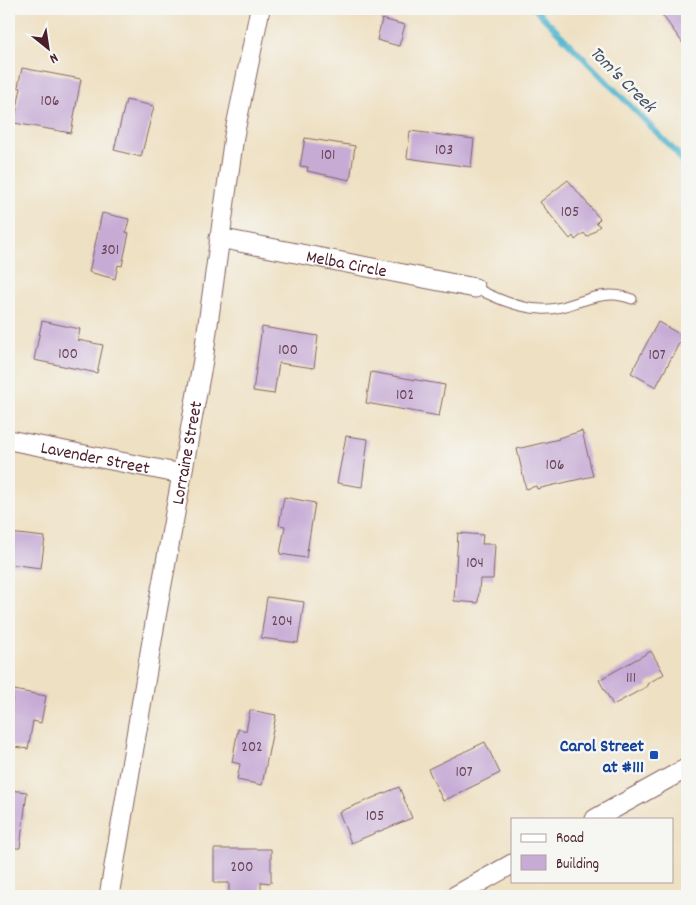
<svg xmlns="http://www.w3.org/2000/svg" width="696" height="905" font-family="Dekko,sans-serif">
  <rect width="100%" height="100%" fill="#f6f6f2"/>
  <filter id="ink" filterUnits="userSpaceOnUse"><feTurbulence type="fractalNoise" baseFrequency=".02" numOctaves="2"/><feDisplacementMap in="SourceGraphic" scale="10" xChannelSelector="R" yChannelSelector="G"/><feConvolveMatrix kernelMatrix="1 2 1 2 8 2 1 2 1" color-interpolation-filters="sRGB"/></filter>
  <filter id="wash" filterUnits="userSpaceOnUse"><feTurbulence type="fractalNoise" baseFrequency=".0096" numOctaves="4" result="noise"/><feDisplacementMap in="SourceGraphic" scale="20" xChannelSelector="R" yChannelSelector="G"/><feGaussianBlur stdDeviation="1.12" result="paint"/><feColorMatrix in="noise" values="0 0 0 0 0 0 0 0 0 0 0 0 0 0 0 0 0 1.4 0 .05"/><feComposite in="paint" operator="in"/></filter>
  <g filter="url(#wash)">
    <rect width="100%" height="100%" fill="#eee0c2"/>
    <g fill="none" stroke-linecap="round" stroke-linejoin="round">
      <path stroke="#4db4cc" stroke-width="6" d="M 535,9 L 677,153 L 687,171"/>
    </g>
    <g id="blocks">
      <g fill="#c6abd5">
        <path d="M 658,9 L 687,9 L 687,49 Z"/>
        <path d="M 382,19 L 405,25 L 399,46 L 377,40 Z"/>
        <path d="M 22,68 L 81,79 L 71,133 L 14,123 L 21,88 L 18,87 Z"/>
        <path d="M 126,100 L 154,106 L 141,157 L 114,150 Z"/>
        <path d="M 410,131 L 474,139 L 471,167 L 407,158 Z"/>
        <path d="M 305,138 L 355,146 L 350,180 L 307,171 L 308,167 L 300,166 Z"/>
        <path d="M 568,180 L 600,219 L 596,223 L 600,226 L 587,237 L 584,233 L 575,240 L 573,236 L 570,239 L 540,202 Z"/>
        <path d="M 102,213 L 129,219 L 126,232 L 129,233 L 122,266 L 118,265 L 115,279 L 89,272 Z"/>
        <path d="M 42,321 L 80,329 L 78,340 L 103,345 L 97,373 L 34,360 Z"/>
        <path d="M 658,322 L 683,336 L 656,387 L 631,373 Z"/>
        <path d="M 262,327 L 318,336 L 314,368 L 279,363 L 274,394 L 253,391 Z"/>
        <path d="M 371,372 L 445,385 L 439,416 L 366,403 Z"/>
        <path d="M 582,431 L 593,476 L 537,489 L 536,486 L 526,489 L 517,449 L 559,439 L 558,438 Z"/>
        <path d="M 346,436 L 368,439 L 362,487 L 337,483 Z"/>
        <path d="M 284,497 L 315,503 L 306,558 L 280,554 L 285,526 L 279,525 Z"/>
        <path d="M 9,533 L 45,537 L 41,568 L 9,564 Z"/>
        <path d="M 458,533 L 483,535 L 482,544 L 495,544 L 493,579 L 480,579 L 478,603 L 454,601 Z"/>
        <path d="M 267,597 L 304,602 L 298,643 L 261,638 Z"/>
        <path d="M 651,651 L 664,674 L 647,684 L 648,686 L 613,705 L 599,680 Z"/>
        <path d="M 14,690 L 46,696 L 41,723 L 33,721 L 28,749 L 9,746 L 9,718 Z"/>
        <path d="M 250,710 L 276,715 L 262,785 L 237,780 L 240,764 L 232,762 L 238,729 L 246,731 Z"/>
        <path d="M 485,742 L 500,773 L 443,801 L 428,769 Z"/>
        <path d="M 399,787 L 412,818 L 351,843 L 339,812 Z"/>
        <path d="M 9,790 L 27,792 L 20,848 L 9,848 Z"/>
        <path d="M 214,849 L 271,849 L 271,883 L 261,882 L 261,896 L 229,896 L 229,883 L 214,883 Z"/>
      </g>
    </g>
  </g>
  <g filter="url(#ink)">
    <use href="#blocks" fill-opacity="0" stroke="#836360" stroke-width="1"/>
    <g fill="none" stroke-linecap="round" stroke-linejoin="round">
      <g stroke="#836360" stroke-width="11">
        <path id="service" d="M 475,288 C 496,298 517,308 541,309 C 566,311 588,294 613,295 C 619,295 626,297 632,299"/>
      </g>
      <g stroke="#836360" stroke-width="21">
        <g id="minor">
          <path id="s1" d="M 219,238 L 475,288"/>
          <path id="s2" d="M 9,440 L 182,474"/>
          <path d="M 595,819 L 687,768"/>
          <path id="s3" d="M 109,896 L 156,617 L 203,360 L 234,136 L 260,9"/>
          <path d="M 455,896 L 512,864"/>
        </g>
      </g>
      <use href="#service" stroke="#fff" stroke-width="9"/>
      <use href="#minor" stroke="#fff" stroke-width="19"/>
    </g>
  </g>
  <rect fill="#1a4fb4" stroke="#f6f6f2" stroke-width="2" x="649" y="750" width="10" height="10" rx="2.5"/>
  <g text-anchor="middle" stroke-width="5" stroke-linejoin="round" paint-order="stroke">
    <g font-size="15" fill="#694256">
      <text x="50" y="105">106</text>
      <text x="444" y="154">103</text>
      <text x="328" y="159">101</text>
      <text x="570" y="216">105</text>
      <text x="110" y="254">301</text>
      <text x="288" y="354">100</text>
      <text x="68" y="358">100</text>
      <text x="657" y="359">107</text>
      <text x="405" y="399">102</text>
      <text x="555" y="469">106</text>
      <text x="475" y="567">104</text>
      <text x="282" y="625">204</text>
      <text x="631" y="682">111</text>
      <text x="252" y="751">202</text>
      <text x="464" y="776">107</text>
      <text x="375" y="820">105</text>
      <text x="242" y="871">200</text>
    </g>
    <g font-size="18" fill="#4a1f2b" stroke="#f6f6f2">
      <text dy="6" stroke="none"><textPath href="#s1" startOffset="130">Melba Circle</textPath></text>
      <text dy="6" stroke="none"><textPath href="#s3" startOffset="450">Lorraine Street</textPath></text>
      <text dy="6" stroke="none"><textPath href="#s2" startOffset="88">Lavender Street</textPath></text>
    </g>
    <g font-size="18" font-weight="bold" fill="#164399" stroke="#f6f6f2" text-anchor="end">
      <text x="644" y="751">Carol Street<tspan x="644" dy="21">at #111</tspan></text>
    </g>
    <g font-size="19" font-style="italic" fill="#4b5363" stroke="#f6f6f2">
      <text transform="translate(624 78) rotate(45)" y="7">Tom's Creek</text>
    </g>
  </g>
  <rect width="696" height="905" fill="none" stroke="#f6f6f2" stroke-width="30"/>
  <rect x="511" y="818" width="162" height="65" fill="#f6f6f2" stroke="#b1a0a2"/>
  <rect x="521" y="834" width="25" height="8" fill="#ffffff" stroke="#b1a0a2"/>
  <text x="556" y="842" font-size="15" fill="#4a1f2b">Road</text>
  <rect x="521" y="855" width="25" height="15" fill="#c6abd5" stroke="#b1a0a2"/>
  <text x="556" y="868" font-size="15" fill="#4a1f2b">Building</text>
  <g transform="translate(48 48) rotate(150)" stroke="#f6f6f2" stroke-width="4" paint-order="stroke">
  <path d="M0-4L9 19L0 12L-9 19Z" fill="#4a1f2b"/>
  <text y="-8" font-size="14" font-weight="bold" text-anchor="middle" fill="#4a1f2b">N</text>
  </g>
</svg>
